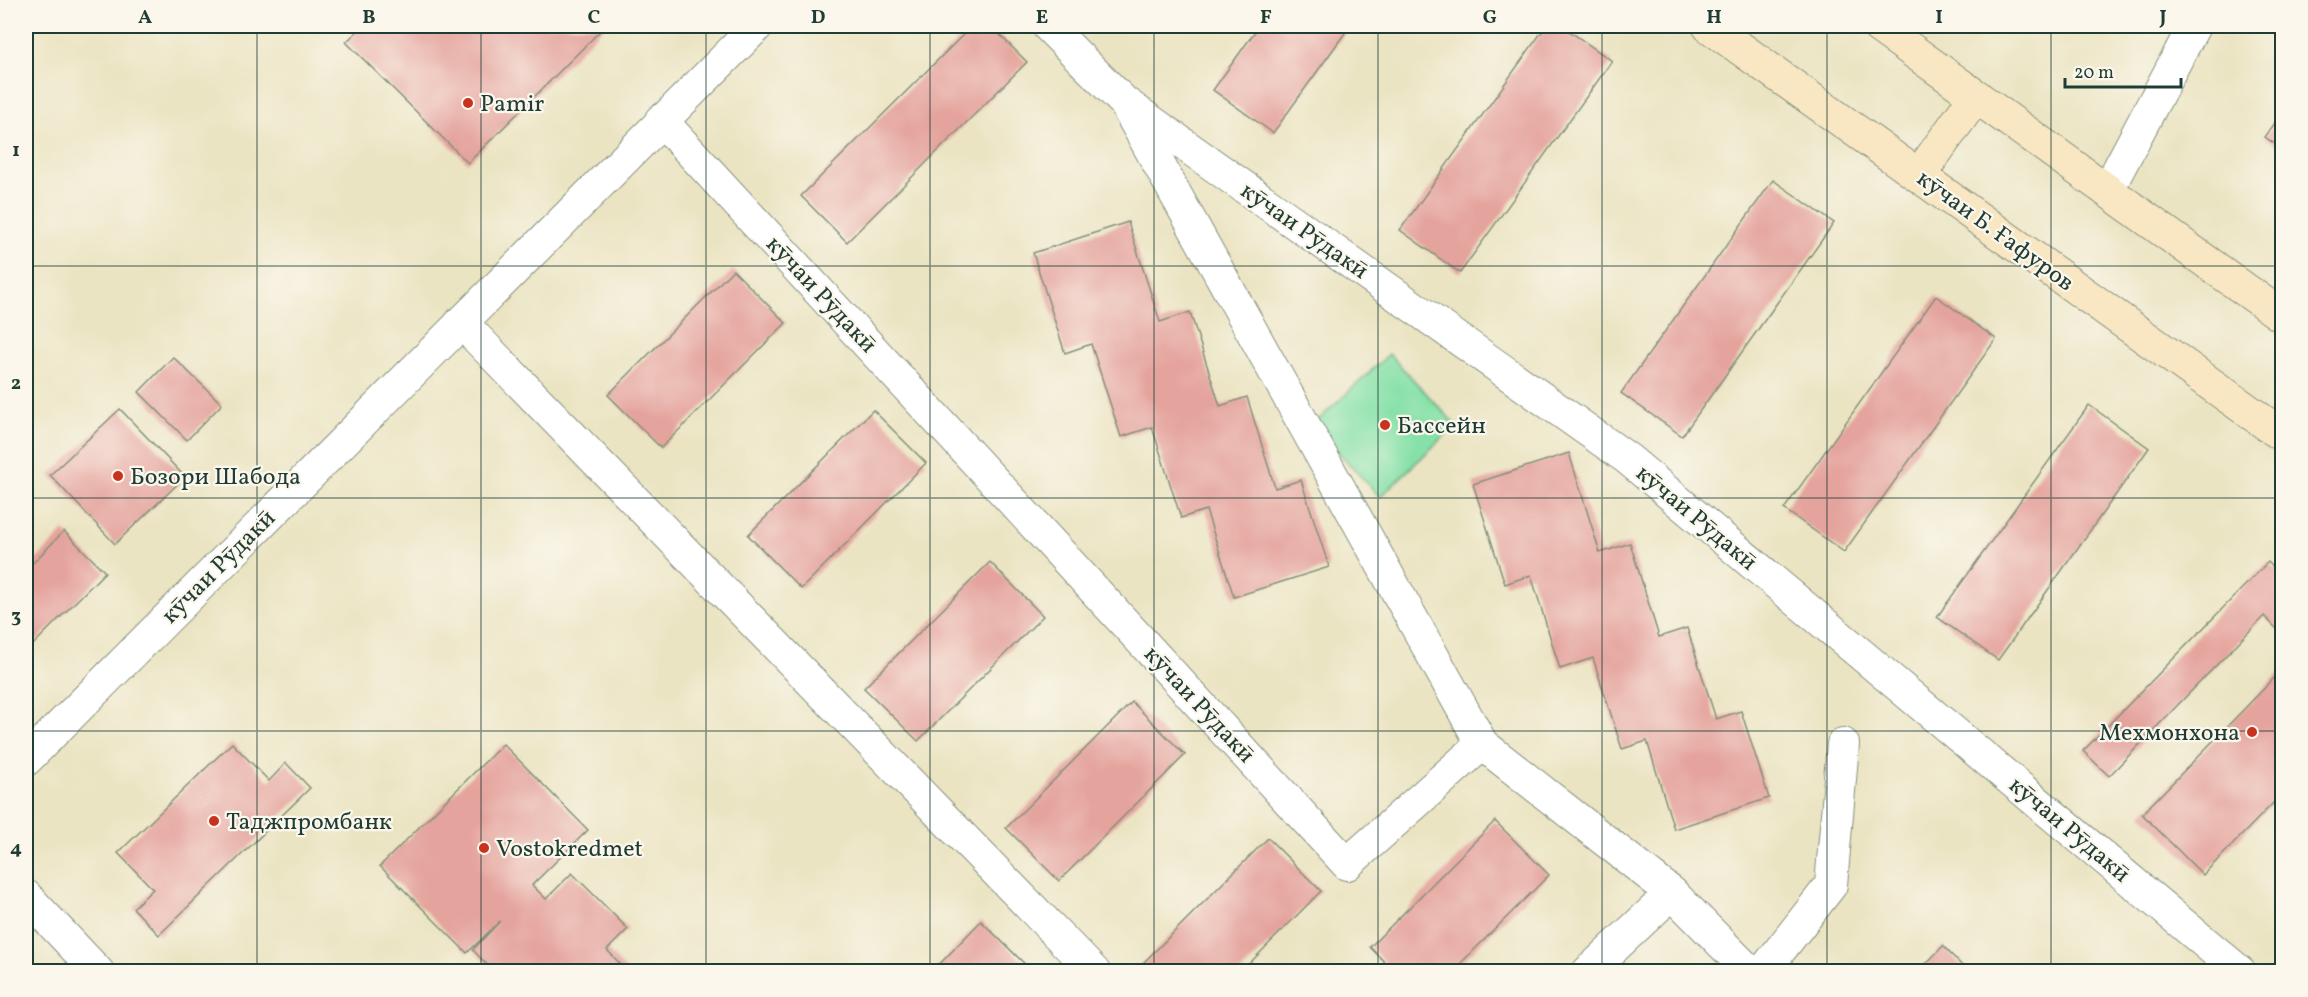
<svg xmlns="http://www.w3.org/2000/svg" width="2308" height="997" font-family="Vollkorn,serif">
  <rect width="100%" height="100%" fill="#fbf7ec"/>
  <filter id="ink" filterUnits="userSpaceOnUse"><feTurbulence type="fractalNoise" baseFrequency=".0167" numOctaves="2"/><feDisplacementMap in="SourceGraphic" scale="12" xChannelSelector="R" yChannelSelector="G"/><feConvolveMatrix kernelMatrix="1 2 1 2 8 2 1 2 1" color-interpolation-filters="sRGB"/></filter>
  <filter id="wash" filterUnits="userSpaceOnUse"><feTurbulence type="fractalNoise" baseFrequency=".008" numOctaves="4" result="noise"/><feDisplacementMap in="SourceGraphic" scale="24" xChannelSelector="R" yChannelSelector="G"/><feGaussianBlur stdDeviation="1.35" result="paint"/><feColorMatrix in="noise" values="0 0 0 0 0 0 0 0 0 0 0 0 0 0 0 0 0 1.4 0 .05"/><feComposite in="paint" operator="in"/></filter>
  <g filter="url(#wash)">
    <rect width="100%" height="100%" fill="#ebe4c3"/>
    <path fill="#86e1a8" stroke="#528f6e" stroke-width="1.5" d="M 1389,354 L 1456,425 L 1380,497 L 1313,425 Z"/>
    <g id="blocks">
      <g fill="#e4a39c">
        <path d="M 363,26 L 605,26 L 468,163 L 346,42 Z"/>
        <path d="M 972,26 L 991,26 L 1027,62 L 847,242 L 801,196 Z"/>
        <path d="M 1259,26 L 1350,26 L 1273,133 L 1213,90 Z"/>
        <path d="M 1546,26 L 1562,26 L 1612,61 L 1460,273 L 1400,230 Z"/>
        <path d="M 2282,113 L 2282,149 L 2265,137 Z"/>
        <path d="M 1773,180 L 1834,223 L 1682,436 L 1621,393 Z"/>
        <path d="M 1128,222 L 1160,322 L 1190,312 L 1220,406 L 1247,397 L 1275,488 L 1301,480 L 1329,567 L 1234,597 L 1206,510 L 1181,518 L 1152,427 L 1121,437 L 1091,344 L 1065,353 L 1033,253 Z"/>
        <path d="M 733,270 L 786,323 L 661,448 L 608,395 Z"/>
        <path d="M 1936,296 L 1996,339 L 1844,552 L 1784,509 Z"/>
        <path d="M 173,357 L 222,404 L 187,440 L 139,392 Z"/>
        <path d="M 2089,405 L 2149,448 L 1998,660 L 1937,617 Z"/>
        <path d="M 120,409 L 185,477 L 115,544 L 50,475 Z"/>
        <path d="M 873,410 L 926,463 L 801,589 L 748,535 Z"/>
        <path d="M 1569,453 L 1600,553 L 1630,543 L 1659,637 L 1687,628 L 1716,719 L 1741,711 L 1769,798 L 1674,829 L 1647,741 L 1622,749 L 1593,658 L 1560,669 L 1531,575 L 1505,584 L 1473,484 Z"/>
        <path d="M 64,531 L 105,572 L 26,652 L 26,570 Z"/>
        <path d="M 990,562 L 1043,616 L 918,741 L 864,688 Z"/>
        <path d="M 2268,562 L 2282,576 L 2282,634 L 2264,616 L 2109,776 L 2083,751 Z"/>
        <path d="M 2282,670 L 2282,794 L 2203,875 L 2142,814 Z"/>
        <path d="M 1132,702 L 1185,755 L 1059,881 L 1006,828 Z"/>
        <path d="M 232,743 L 269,781 L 286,763 L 310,788 L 159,935 L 133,908 L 153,889 L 118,853 Z"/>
        <path d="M 503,744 L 588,830 L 532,885 L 546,899 L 572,873 L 628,929 L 607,950 L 628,972 L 494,972 L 473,950 L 500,921 L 467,953 L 380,866 Z"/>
        <path d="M 1495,821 L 1549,875 L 1452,972 L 1394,972 L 1370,947 Z"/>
        <path d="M 1268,838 L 1321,891 L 1241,972 L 1150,972 L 1142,964 Z"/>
        <path d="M 981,921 L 1033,972 L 932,972 Z"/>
        <path d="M 1943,946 L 1968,972 L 1918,972 Z"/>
      </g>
    </g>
  </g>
  <g filter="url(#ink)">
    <use href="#blocks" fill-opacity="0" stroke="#85907c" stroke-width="1.5"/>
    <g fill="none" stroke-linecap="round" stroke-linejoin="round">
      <g stroke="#85907c" stroke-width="34">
        <g id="street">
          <path d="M 1048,26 L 1124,102 L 1628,459 L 2240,972"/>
          <path d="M 1128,109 L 1482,744 L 1672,893 L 1750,972"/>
          <path d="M 661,120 L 1347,864 L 1482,744"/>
          <path d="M 2107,191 L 2194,26"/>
          <path d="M 461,322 L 1094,972"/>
          <path d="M 26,760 L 757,26"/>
          <path d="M 26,896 L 98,972"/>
          <path d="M 1588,972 L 1672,893"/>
          <path d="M 1763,972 L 1831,885 L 1843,744"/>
        </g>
      </g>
      <g stroke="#85907c" stroke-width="35">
        <g id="secondary">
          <path d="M 1709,26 L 2282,435"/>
          <path d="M 1878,26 L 2282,316"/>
          <path d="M 1919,175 L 1976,96"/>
        </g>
      </g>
      <use href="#street" stroke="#fff" stroke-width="32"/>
      <use href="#secondary" stroke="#f9e7c3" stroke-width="33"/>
    </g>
  </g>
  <path fill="none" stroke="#1f3d34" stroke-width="1.5" stroke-opacity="0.55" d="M 257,26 L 257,972M 481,26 L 481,972M 706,26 L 706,972M 930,26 L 930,972M 1154,26 L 1154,972M 1378,26 L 1378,972M 1602,26 L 1602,972M 1827,26 L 1827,972M 2051,26 L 2051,972M 26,266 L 2282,266M 26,498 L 2282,498M 26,731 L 2282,731"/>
  <g fill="#c8321e" stroke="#fbf7ec" stroke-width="2">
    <circle cx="468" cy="103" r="6"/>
    <circle cx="1385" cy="425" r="6"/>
    <circle cx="118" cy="476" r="6"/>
    <circle cx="2252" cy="732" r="6"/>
    <circle cx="214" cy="821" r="6"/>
    <circle cx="484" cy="848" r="6"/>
  </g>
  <g text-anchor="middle" stroke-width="4.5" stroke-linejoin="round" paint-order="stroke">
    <g font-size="24" fill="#1f3d34" stroke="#fbf7ec" text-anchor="start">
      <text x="480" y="111">Pamir</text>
      <text x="1397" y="433">Бассейн</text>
      <text x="130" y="484">Бозори Шабода</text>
      <text x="2240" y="740" text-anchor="end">Мехмонхона</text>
      <text x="226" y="829">Таджпромбанк</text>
      <text x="496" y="856">Vostokredmet</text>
    </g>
    <g font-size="24" fill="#1f3d34" stroke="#fbf7ec">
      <text transform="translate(1305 230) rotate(35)" y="8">кӯчаи Рӯдакӣ</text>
      <text transform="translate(1996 230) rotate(36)" y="8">кӯчаи Б. Ғафуров</text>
      <text transform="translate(822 294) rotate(47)" y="8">кӯчаи Рӯдакӣ</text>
      <text transform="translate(1697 517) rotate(40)" y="8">кӯчаи Рӯдакӣ</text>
      <text transform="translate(218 566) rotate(-45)" y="8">кӯчаи Рӯдакӣ</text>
      <text transform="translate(1200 704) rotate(47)" y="8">кӯчаи Рӯдакӣ</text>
      <text transform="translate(2070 829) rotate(40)" y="8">кӯчаи Рӯдакӣ</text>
    </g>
  </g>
  <rect width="2308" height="997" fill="none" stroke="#fbf7ec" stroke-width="66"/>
  <path d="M2065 78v9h116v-9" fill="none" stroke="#1f3d34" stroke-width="3"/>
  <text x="2074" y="78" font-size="18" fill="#1f3d34" stroke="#fbf7ec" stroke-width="4.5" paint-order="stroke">20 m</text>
  <rect x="33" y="33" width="2242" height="931" fill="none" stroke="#1f3d34" stroke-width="2"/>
  <g font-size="20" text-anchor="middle" font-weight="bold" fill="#1f3d34">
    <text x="145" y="23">A</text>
    <text x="369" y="23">B</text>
    <text x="594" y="23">C</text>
    <text x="818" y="23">D</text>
    <text x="1042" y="23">E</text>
    <text x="1266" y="23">F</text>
    <text x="1490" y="23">G</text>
    <text x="1714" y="23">H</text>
    <text x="1939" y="23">I</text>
    <text x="2163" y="23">J</text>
    <text x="16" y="156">1</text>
    <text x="16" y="389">2</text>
    <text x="16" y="622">3</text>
    <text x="16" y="854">4</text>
  </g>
</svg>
